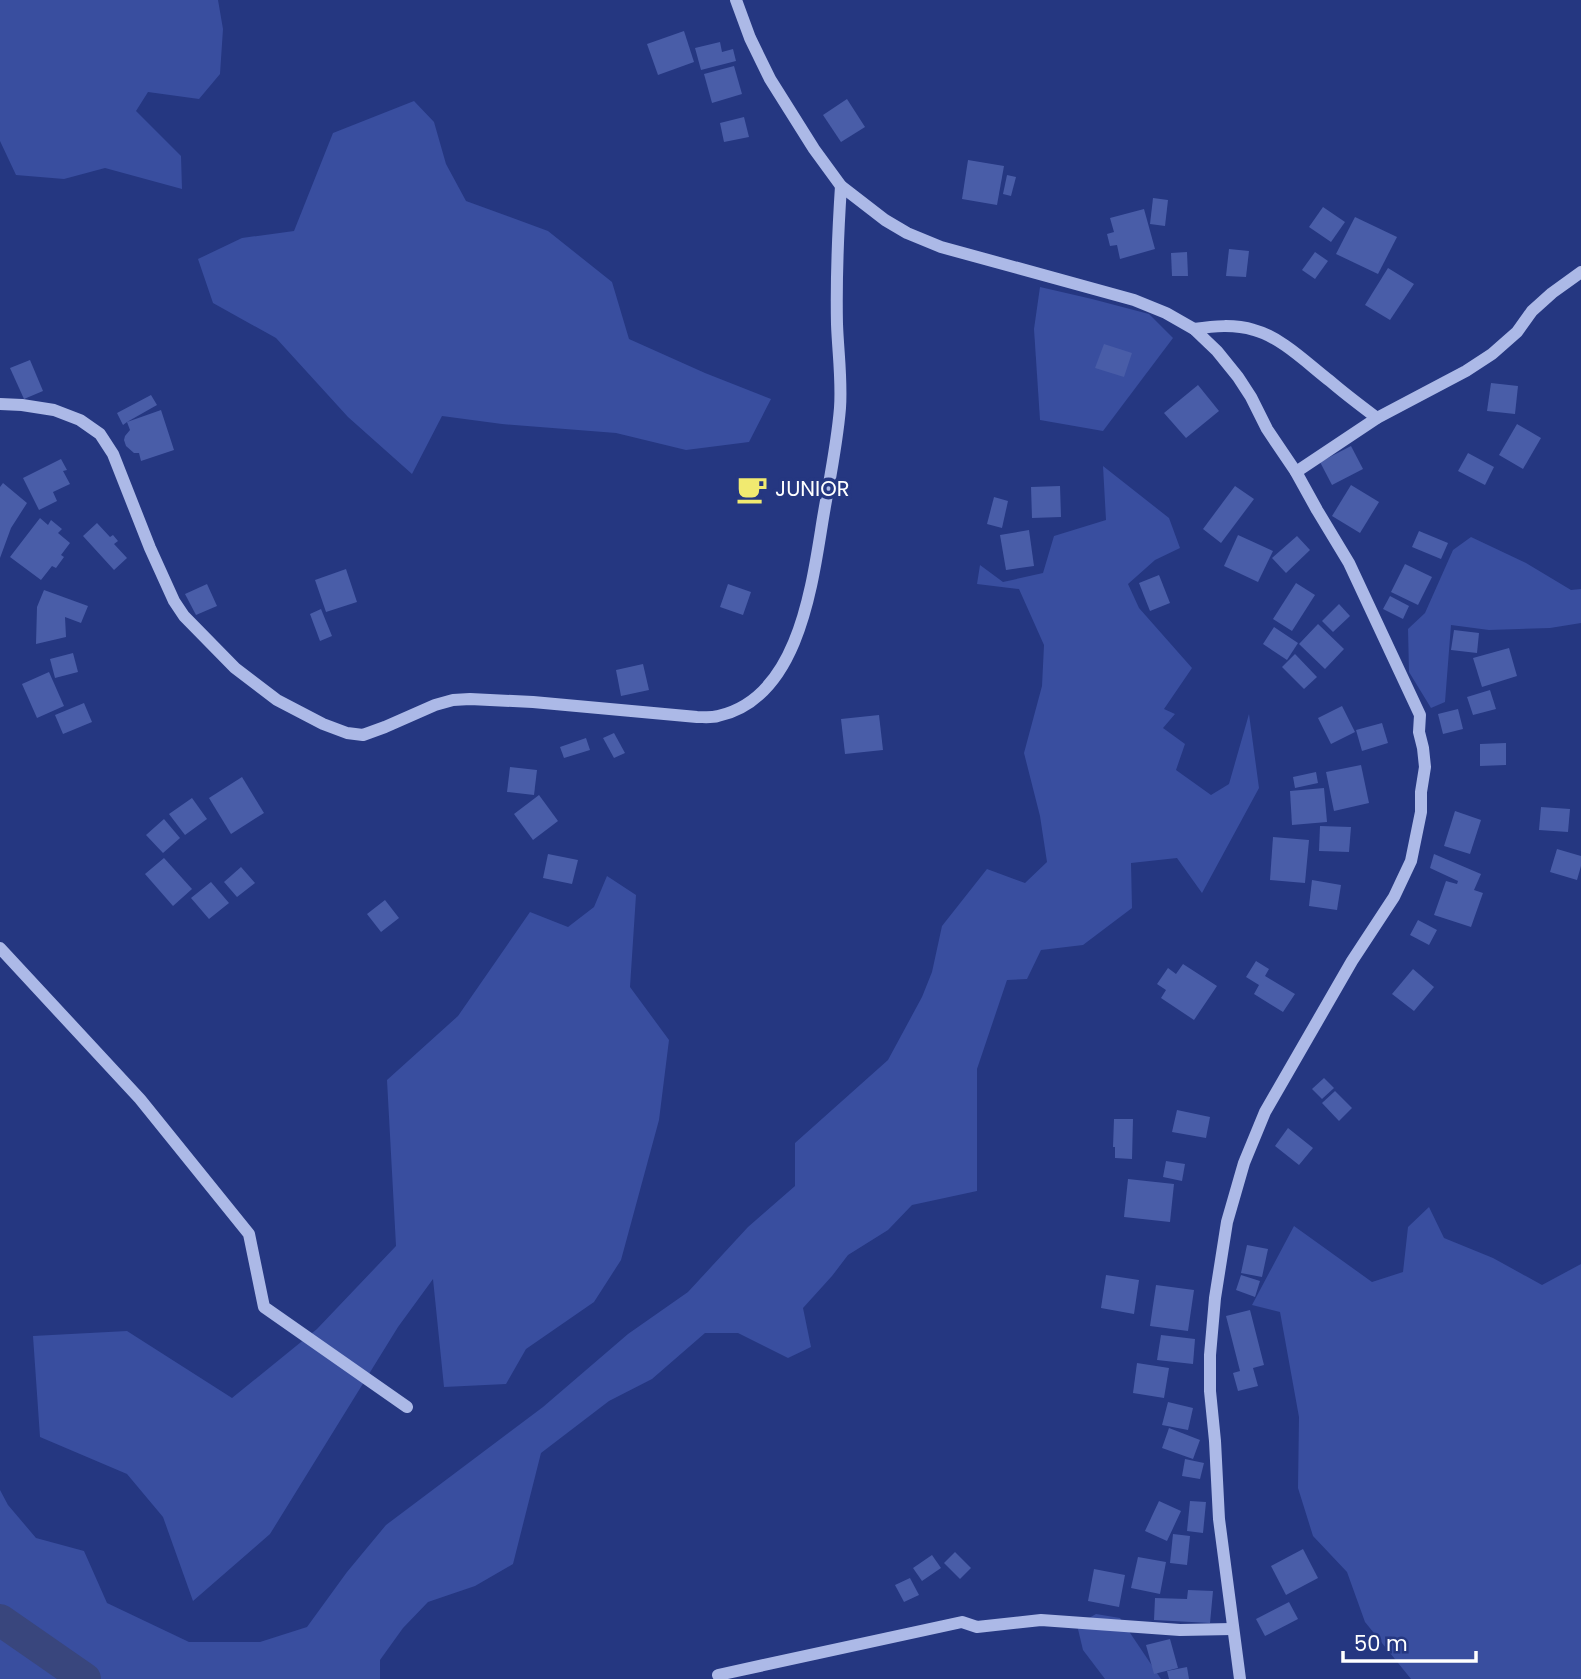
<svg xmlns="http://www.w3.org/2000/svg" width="1581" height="1679" font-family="Poppins,sans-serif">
  <rect width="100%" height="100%" fill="#253781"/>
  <g fill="#394e9f">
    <path d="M 0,0 L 218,0 L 223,29 L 220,74 L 199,99 L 148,92 L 136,111 L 181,156 L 182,189 L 105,168 L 64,179 L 16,175 L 0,141 Z"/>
    <path d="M 414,101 L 434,122 L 446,164 L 466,201 L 548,231 L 612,282 L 629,339 L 705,373 L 771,399 L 749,442 L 686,450 L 616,433 L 502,424 L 442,416 L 412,474 L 348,417 L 276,338 L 213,303 L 198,259 L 242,238 L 294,231 L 333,133 Z"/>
    <path d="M 1040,287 L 1092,299 L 1149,314 L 1173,338 L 1103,431 L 1040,420 L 1034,329 Z"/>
    <path d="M 1103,466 L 1169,518 L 1180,548 L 1155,560 L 1128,584 L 1139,608 L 1192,668 L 1164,709 L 1175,714 L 1163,728 L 1185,744 L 1176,770 L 1211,795 L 1229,784 L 1249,714 L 1259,788 L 1202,893 L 1177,858 L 1131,863 L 1132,908 L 1083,945 L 1041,950 L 1027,979 L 1007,980 L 977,1069 L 977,1191 L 912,1205 L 888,1230 L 848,1255 L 832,1276 L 803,1308 L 811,1347 L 788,1358 L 738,1333 L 705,1333 L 652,1379 L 609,1401 L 541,1453 L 513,1564 L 475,1586 L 428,1602 L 403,1628 L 380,1660 L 380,1679 L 0,1679 L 0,1490 L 8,1505 L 36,1538 L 84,1551 L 107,1603 L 189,1642 L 260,1642 L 307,1627 L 347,1572 L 386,1525 L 543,1407 L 628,1334 L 688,1292 L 748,1227 L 795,1186 L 795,1143 L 888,1060 L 922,997 L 932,972 L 942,926 L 987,869 L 1025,883 L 1047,862 L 1040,816 L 1024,753 L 1042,686 L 1044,645 L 1019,589 L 977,584 L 980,565 L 1003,582 L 1043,573 L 1054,536 L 1106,520 Z"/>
    <path d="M 1471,537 L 1526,563 L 1571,590 L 1581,589 L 1581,623 L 1550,628 L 1489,630 L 1451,625 L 1445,702 L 1431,708 L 1409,672 L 1408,629 L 1425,613 L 1453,550 Z"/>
    <path d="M 607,876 L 636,895 L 630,987 L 669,1040 L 659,1120 L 621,1260 L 594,1302 L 526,1349 L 506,1384 L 444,1387 L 433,1279 L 398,1327 L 270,1534 L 193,1601 L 163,1517 L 127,1474 L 40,1437 L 33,1336 L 127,1331 L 232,1398 L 317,1329 L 396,1246 L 387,1080 L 458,1016 L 530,912 L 568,927 L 594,907 Z"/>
    <path d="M 1429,1207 L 1444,1238 L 1493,1258 L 1542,1285 L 1581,1264 L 1581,1679 L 1411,1679 L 1365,1622 L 1347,1572 L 1313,1536 L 1298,1488 L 1299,1417 L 1280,1312 L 1252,1305 L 1294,1226 L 1372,1282 L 1403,1272 L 1408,1227 Z"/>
    <path d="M 1096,1614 L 1120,1618 L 1161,1679 L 1105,1679 L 1083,1650 L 1077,1625 Z"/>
  </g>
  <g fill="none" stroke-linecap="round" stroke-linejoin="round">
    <path stroke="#39467d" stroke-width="32" d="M 0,1620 L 85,1679"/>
  </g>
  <g fill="#495da8">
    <path d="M 684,31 L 694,62 L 658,75 L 647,44 Z"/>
    <path d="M 720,42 L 722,52 L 733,49 L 736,61 L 701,70 L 695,48 Z"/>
    <path d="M 734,66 L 742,94 L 712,103 L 704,74 Z"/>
    <path d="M 847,99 L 865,127 L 841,142 L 823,115 Z"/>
    <path d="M 744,117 L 749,137 L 724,142 L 720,123 Z"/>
    <path d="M 968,160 L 1004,166 L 997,205 L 962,199 Z"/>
    <path d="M 1007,175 L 1016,177 L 1011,196 L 1003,194 Z"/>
    <path d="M 1153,198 L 1168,200 L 1165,226 L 1150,224 Z"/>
    <path d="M 1323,207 L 1345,222 L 1331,242 L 1309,227 Z"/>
    <path d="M 1144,209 L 1155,249 L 1120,259 L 1117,245 L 1110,246 L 1107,234 L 1114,232 L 1110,218 Z"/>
    <path d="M 1355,217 L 1397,237 L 1378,274 L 1336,254 Z"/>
    <path d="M 1229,249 L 1249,251 L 1246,277 L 1226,276 Z"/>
    <path d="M 1187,252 L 1188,276 L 1172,276 L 1171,253 Z"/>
    <path d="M 1315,252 L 1328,261 L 1315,279 L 1302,270 Z"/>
    <path d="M 1388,268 L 1414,284 L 1390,320 L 1365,305 Z"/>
    <path d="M 1104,344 L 1132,353 L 1124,377 L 1095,368 Z"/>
    <path d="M 30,360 L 43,391 L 24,399 L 10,368 Z"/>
    <path d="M 1491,383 L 1518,386 L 1515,414 L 1487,411 Z"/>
    <path d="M 1198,385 L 1219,411 L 1186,438 L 1164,413 Z"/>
    <path d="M 151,395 L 157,405 L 127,422 L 161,410 L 174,450 L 141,461 L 139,453 L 134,453 L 126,446 L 124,440 L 125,436 L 130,430 L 127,422 L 123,425 L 117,413 Z"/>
    <path d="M 1517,424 L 1541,438 L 1523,469 L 1499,455 Z"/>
    <path d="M 1351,446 L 1363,469 L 1332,485 L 1320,462 Z"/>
    <path d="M 1468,453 L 1494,467 L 1485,485 L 1458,471 Z"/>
    <path d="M 61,459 L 67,470 L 63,471 L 70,484 L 53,492 L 57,501 L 39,510 L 23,478 Z"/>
    <path d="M 3,483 L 27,503 L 11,528 L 0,558 L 0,487 Z"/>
    <path d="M 1351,485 L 1379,502 L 1360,533 L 1332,516 Z"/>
    <path d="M 1060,486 L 1061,517 L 1032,518 L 1031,487 Z"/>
    <path d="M 1235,486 L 1254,499 L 1221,543 L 1203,529 Z"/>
    <path d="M 994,497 L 1008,501 L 1002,528 L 987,524 Z"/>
    <path d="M 40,518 L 48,525 L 51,520 L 62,529 L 58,533 L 70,543 L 61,555 L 64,557 L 56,568 L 52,566 L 41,580 L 10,557 Z"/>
    <path d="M 97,523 L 110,537 L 113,535 L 118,541 L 114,544 L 127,558 L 114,570 L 83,536 Z"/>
    <path d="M 1029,530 L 1034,566 L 1006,570 L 1000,535 Z"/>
    <path d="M 1419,531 L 1448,543 L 1441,559 L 1412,547 Z"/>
    <path d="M 1238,535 L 1273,551 L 1258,582 L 1224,566 Z"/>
    <path d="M 1297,536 L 1310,550 L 1286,573 L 1272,558 Z"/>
    <path d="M 1405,564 L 1432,577 L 1418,605 L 1391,592 Z"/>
    <path d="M 346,569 L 357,602 L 326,612 L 315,580 Z"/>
    <path d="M 1159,575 L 1170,603 L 1150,611 L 1139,583 Z"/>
    <path d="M 1296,583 L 1315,595 L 1292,631 L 1273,619 Z"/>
    <path d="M 207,584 L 217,606 L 196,615 L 185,594 Z"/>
    <path d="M 728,584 L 751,592 L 743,615 L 720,607 Z"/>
    <path d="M 44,590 L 88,606 L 81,623 L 65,617 L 66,637 L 36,644 L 37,607 Z"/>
    <path d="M 1390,596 L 1409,606 L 1403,619 L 1383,609 Z"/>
    <path d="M 1339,604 L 1350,616 L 1333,632 L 1322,621 Z"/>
    <path d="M 321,609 L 332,636 L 320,641 L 310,614 Z"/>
    <path d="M 1318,624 L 1344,649 L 1325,669 L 1299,644 Z"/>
    <path d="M 1274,627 L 1298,643 L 1287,660 L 1263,644 Z"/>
    <path d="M 1454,630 L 1479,633 L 1477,653 L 1451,650 Z"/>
    <path d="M 1509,648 L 1517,676 L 1482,687 L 1473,658 Z"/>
    <path d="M 73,653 L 78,672 L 55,678 L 50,659 Z"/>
    <path d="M 1295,654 L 1317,677 L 1304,689 L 1282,667 Z"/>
    <path d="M 643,664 L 649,690 L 621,696 L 616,670 Z"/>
    <path d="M 49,672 L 64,706 L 37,718 L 22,684 Z"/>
    <path d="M 1490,690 L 1496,709 L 1473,715 L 1467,697 Z"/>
    <path d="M 84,703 L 92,722 L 63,734 L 55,715 Z"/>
    <path d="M 1342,706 L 1355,732 L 1331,744 L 1318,718 Z"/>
    <path d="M 1458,709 L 1463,729 L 1443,734 L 1438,714 Z"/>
    <path d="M 879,715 L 883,750 L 845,754 L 841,719 Z"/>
    <path d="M 1382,723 L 1388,743 L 1362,751 L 1356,730 Z"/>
    <path d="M 614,733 L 625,753 L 614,758 L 603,738 Z"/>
    <path d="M 586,738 L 590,750 L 564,758 L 560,747 Z"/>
    <path d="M 1506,743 L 1506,765 L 1480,766 L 1480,744 Z"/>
    <path d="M 1361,765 L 1369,803 L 1334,811 L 1326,772 Z"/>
    <path d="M 510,767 L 537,770 L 534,795 L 507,792 Z"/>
    <path d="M 1316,772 L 1318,783 L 1295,788 L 1293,777 Z"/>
    <path d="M 242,777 L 264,813 L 231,834 L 209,798 Z"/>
    <path d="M 1324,788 L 1327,822 L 1292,825 L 1290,791 Z"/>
    <path d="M 539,795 L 558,821 L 533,840 L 514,814 Z"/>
    <path d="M 192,798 L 207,819 L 185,835 L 169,814 Z"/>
    <path d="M 1541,807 L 1570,809 L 1568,832 L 1539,830 Z"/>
    <path d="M 1455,811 L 1481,820 L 1470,854 L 1444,846 Z"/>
    <path d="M 164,819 L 180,838 L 163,853 L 146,835 Z"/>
    <path d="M 1320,826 L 1351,827 L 1349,852 L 1319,851 Z"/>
    <path d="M 1273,837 L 1309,840 L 1305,883 L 1270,880 Z"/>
    <path d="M 1557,849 L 1581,856 L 1581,866 L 1577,880 L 1550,872 Z"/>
    <path d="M 548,854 L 578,860 L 572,884 L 543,878 Z"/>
    <path d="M 1434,854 L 1481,874 L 1474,890 L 1483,893 L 1471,927 L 1434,915 L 1446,881 L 1457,884 L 1458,881 L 1430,868 Z"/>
    <path d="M 164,858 L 192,889 L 173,906 L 145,874 Z"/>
    <path d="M 241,867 L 255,883 L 237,897 L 224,882 Z"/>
    <path d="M 1312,880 L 1341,885 L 1337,910 L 1309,906 Z"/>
    <path d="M 211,882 L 229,903 L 209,919 L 191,898 Z"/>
    <path d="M 385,900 L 399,918 L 381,932 L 367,914 Z"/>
    <path d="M 1418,920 L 1437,930 L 1429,945 L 1410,935 Z"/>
    <path d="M 1256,961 L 1269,969 L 1265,976 L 1295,994 L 1283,1012 L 1254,994 L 1259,985 L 1246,977 Z"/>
    <path d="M 1183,964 L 1217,986 L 1194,1020 L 1161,998 L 1166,990 L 1157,984 L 1168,968 L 1176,974 Z"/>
    <path d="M 1413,969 L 1434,987 L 1414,1011 L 1392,994 Z"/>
    <path d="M 1324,1078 L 1334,1088 L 1322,1099 L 1312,1089 Z"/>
    <path d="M 1335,1091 L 1352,1108 L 1339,1121 L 1322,1103 Z"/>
    <path d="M 1177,1110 L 1210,1117 L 1206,1138 L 1172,1132 Z"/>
    <path d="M 1114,1119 L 1133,1119 L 1132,1159 L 1115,1158 L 1115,1147 L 1113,1147 Z"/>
    <path d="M 1288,1128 L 1313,1148 L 1299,1165 L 1275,1146 Z"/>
    <path d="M 1166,1161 L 1185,1164 L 1182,1181 L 1163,1177 Z"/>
    <path d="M 1128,1179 L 1174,1184 L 1170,1222 L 1124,1217 Z"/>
    <path d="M 1247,1245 L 1268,1249 L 1262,1277 L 1241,1273 Z"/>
    <path d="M 1106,1275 L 1139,1280 L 1134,1314 L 1101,1308 Z"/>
    <path d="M 1241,1275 L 1260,1281 L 1255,1297 L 1236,1290 Z"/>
    <path d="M 1156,1285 L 1194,1290 L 1188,1331 L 1150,1326 Z"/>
    <path d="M 1250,1310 L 1264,1365 L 1253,1368 L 1258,1386 L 1238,1391 L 1233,1373 L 1240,1371 L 1226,1316 Z"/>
    <path d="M 1161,1335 L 1195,1339 L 1193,1364 L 1157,1360 Z"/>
    <path d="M 1137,1363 L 1169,1368 L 1164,1398 L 1133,1393 Z"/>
    <path d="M 1168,1402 L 1193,1408 L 1188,1430 L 1162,1425 Z"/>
    <path d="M 1169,1428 L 1200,1440 L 1193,1459 L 1162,1448 Z"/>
    <path d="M 1185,1459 L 1204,1463 L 1200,1479 L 1182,1476 Z"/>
    <path d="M 1159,1501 L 1181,1511 L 1167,1541 L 1145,1531 Z"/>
    <path d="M 1190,1501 L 1206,1502 L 1203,1533 L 1187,1531 Z"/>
    <path d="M 1173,1534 L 1190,1536 L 1187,1565 L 1170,1563 Z"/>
    <path d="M 1303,1549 L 1318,1578 L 1286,1595 L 1271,1566 Z"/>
    <path d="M 955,1552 L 971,1568 L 960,1579 L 944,1563 Z"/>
    <path d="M 932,1555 L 941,1568 L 922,1581 L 913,1568 Z"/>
    <path d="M 1138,1557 L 1166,1562 L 1160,1594 L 1131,1588 Z"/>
    <path d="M 1094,1569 L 1125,1575 L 1119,1607 L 1088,1601 Z"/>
    <path d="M 910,1578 L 919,1595 L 904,1602 L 895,1585 Z"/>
    <path d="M 1188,1590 L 1213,1591 L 1210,1623 L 1154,1620 L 1155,1598 L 1187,1599 Z"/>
    <path d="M 1289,1602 L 1298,1619 L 1265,1636 L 1256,1619 Z"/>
    <path d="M 1170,1639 L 1178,1668 L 1154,1674 L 1146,1645 Z"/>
    <path d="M 1187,1667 L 1189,1679 L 1169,1679 L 1167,1671 Z"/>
  </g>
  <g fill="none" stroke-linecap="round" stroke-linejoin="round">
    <g stroke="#acb9e7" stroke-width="12">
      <path d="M 736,0 L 750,38 L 770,79 L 814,149 L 841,186 L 885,220 L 907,233 L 941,247 L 1134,300 L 1166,313 L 1194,329 L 1217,351 L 1238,377 L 1251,397 L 1267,429 L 1296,472 L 1317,510 L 1349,563 L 1420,715 L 1419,732 L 1423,748 L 1425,767 L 1421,792 L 1421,812 L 1411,861 L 1394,897 L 1352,961 L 1265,1112 L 1244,1163 L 1227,1222 L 1215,1298 L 1210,1355 L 1210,1391 L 1215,1441 L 1219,1519 L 1240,1679"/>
      <path d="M 1194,329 C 1214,326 1234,324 1254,330 C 1281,337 1308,364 1330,381 C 1345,394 1361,406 1377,418"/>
      <path d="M 0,404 L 22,405 L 54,410 L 80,420 L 100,434 L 113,454 L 150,548 L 174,601 L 184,616 L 235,668 L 277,700 L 323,724 L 347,733 L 363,735 L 385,727 L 435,705 L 453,700 L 470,699 L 533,702 L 697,717 C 704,717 711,718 718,716 C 799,698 812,585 823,518 C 829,482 837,445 840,408 C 842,380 838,352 837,324 C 836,277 838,232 841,186"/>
      <path d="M 1296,472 L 1377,418 L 1466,371 L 1492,354 L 1517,332 L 1532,311 L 1552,293 L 1581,272"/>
      <path d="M 0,948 L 140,1099 L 249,1234 L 264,1307 L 407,1407"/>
      <path d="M 718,1675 L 962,1622 L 977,1627 L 1041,1620 L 1180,1630 L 1232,1629"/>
    </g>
  </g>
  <defs>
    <g id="cafe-bare" transform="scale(2.415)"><path d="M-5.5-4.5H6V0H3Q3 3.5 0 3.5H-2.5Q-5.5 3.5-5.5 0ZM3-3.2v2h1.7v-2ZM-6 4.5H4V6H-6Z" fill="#f1ea70" stroke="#253781" stroke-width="2.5" paint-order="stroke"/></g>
  </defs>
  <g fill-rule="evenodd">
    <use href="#cafe-bare" x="752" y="489"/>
  </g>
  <g text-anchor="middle" stroke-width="7" stroke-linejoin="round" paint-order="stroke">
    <g font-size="21" fill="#fff" stroke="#253781" text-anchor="start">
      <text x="775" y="496">JUNIOR</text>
    </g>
  </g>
  <path d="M1343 1651v10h133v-10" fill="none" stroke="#ffffff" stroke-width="3.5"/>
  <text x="1354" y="1651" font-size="21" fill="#ffffff" stroke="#253781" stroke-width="5" paint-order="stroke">50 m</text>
</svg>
